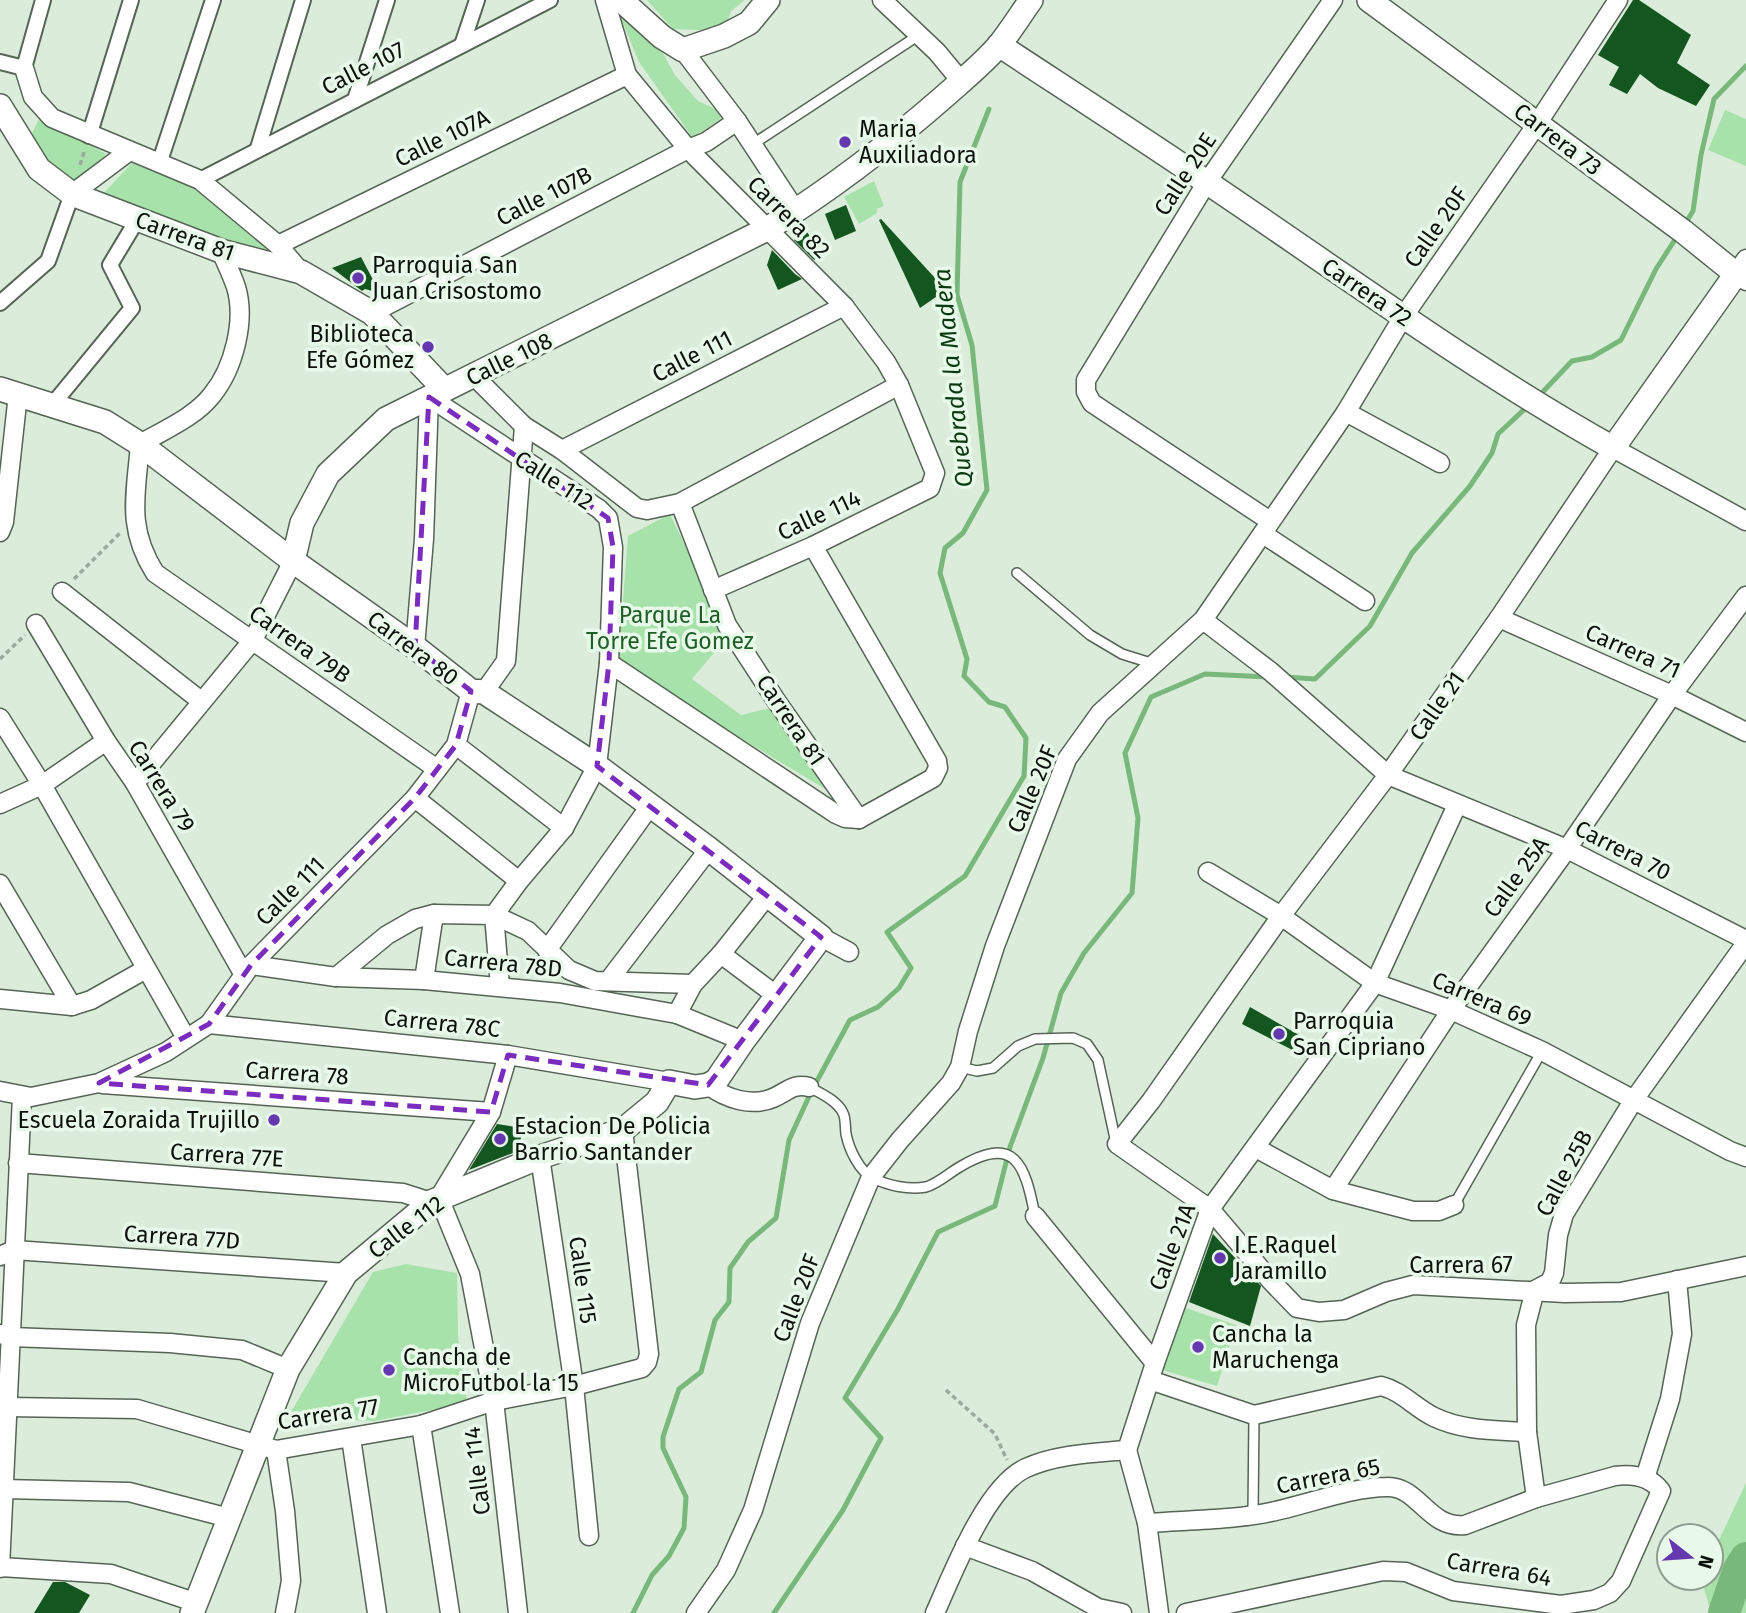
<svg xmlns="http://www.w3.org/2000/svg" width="1746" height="1613" font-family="'Fira Sans',sans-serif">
  <rect width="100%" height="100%" fill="#dbecdb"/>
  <g fill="#a8e2ab">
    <path d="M 647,0 L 745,0 L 731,11 L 724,31 L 673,29 Z"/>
    <path d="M 620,16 L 656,41 L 675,75 L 698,101 L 727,114 L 693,138 L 639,62 Z"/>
    <path d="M 1725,110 L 1746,119 L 1746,166 L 1708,150 Z"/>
    <path d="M 40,117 L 106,154 L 77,182 L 44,161 L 32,133 Z"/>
    <path d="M 132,163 L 196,189 L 268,250 C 225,253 145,211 103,194 Z"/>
    <path d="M 874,181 L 884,206 L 877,209 L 877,213 L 859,224 L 844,197 Z"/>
    <path d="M 670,514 L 728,636 L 692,679 L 741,715 L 778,706 L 840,798 L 618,664 L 628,536 Z"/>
    <path d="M 406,1264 L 457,1273 L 458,1336 L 467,1403 L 375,1421 L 288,1417 L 373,1272 Z"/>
    <path d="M 1180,1306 L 1236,1325 L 1217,1386 L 1159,1369 Z"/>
    <path d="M 1746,1483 L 1746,1613 L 1711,1613 L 1701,1578 L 1711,1578 L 1711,1557 Z"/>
  </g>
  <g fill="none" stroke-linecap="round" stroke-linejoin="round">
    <g stroke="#78b87b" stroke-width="5">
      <path d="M 1685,224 L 1693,211 L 1701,155 L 1714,99 L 1746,66"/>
      <path d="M 1537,398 L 1572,361 L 1592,357 L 1621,340 L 1656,269 L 1678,235"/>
      <path d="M 1285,677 L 1315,679 L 1370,626 L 1412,553 L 1470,486 L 1492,453 L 1498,434 L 1530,404"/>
      <path d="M 633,1613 L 652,1575 L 669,1556 L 684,1528 L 686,1497 L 663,1448 L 663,1437 L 679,1389 L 701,1372 L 715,1320 L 729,1302 L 730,1268 L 748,1242 L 776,1218 L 789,1140 L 812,1090 L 850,1020 L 878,1007 L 899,988 L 911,968 L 887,932 L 965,876 L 1024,776 L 1026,738 L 1005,707 L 989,702 L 964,676 L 967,659 L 940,573 L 945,548 L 963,533 L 987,490 L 972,345 L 957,295 L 960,182 L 989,109"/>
      <path d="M 774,1613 L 843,1510 L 881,1438 L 845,1398 L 898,1309 L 938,1232 L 995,1206 L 1010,1147 L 1043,1058 L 1061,993 L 1084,953 L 1132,893 L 1138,818 L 1125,753 L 1151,697 L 1205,674 L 1268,677"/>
    </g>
    <path stroke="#78b87b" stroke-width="32" d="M 1724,1613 L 1739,1569 L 1746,1558"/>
  </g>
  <g fill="#14561f">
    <path d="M 1633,0 L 1639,0 L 1691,35 L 1677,63 L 1710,85 L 1696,106 L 1658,88 L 1640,74 L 1627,94 L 1609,85 L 1619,67 L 1598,55 Z"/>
    <path d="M 846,205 L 856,231 L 835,240 L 825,214 Z"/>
    <path d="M 881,219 L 946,290 L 920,308 L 879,220 Z"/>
    <path d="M 806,231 L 823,253 L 814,260 L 794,240 Z"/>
    <path d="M 772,250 L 795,274 L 802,279 L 778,290 L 767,265 Z"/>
    <path d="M 361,257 L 380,293 L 365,289 L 362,291 L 332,268 Z"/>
    <path d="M 1250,1007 L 1313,1043 L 1306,1057 L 1242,1024 Z"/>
    <path d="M 497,1124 L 523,1128 L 518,1151 L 469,1170 Z"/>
    <path d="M 1213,1234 L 1261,1286 L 1250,1326 L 1189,1302 Z"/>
    <path d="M 53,1582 L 65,1582 L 90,1595 L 79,1613 L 34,1613 Z"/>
  </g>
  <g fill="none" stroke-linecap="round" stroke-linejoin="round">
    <g stroke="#566456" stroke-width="12">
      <g id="service">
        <path d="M 753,144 L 919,35"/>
        <path d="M 1017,573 L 1090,635 L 1122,654 L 1154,664"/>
        <path d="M 960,1067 L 977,1071 L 993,1068 L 1018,1046 L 1035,1039 L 1073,1038 L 1087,1044 L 1098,1060 L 1116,1143"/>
        <path d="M 809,1087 C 820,1093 838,1101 843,1113 C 846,1118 845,1128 846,1134 C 849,1149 859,1171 873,1178 C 889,1186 909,1190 926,1187 C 937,1184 948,1174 958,1168 C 1015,1133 1025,1164 1035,1216"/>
        <path d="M 1454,1205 L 1542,1051"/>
        <path d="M 1253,1514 L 1254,1415"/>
      </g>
    </g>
    <g stroke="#566456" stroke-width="18">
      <g id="pedestrian">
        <path d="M 462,45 L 477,0"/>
        <path d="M 0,62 L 24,68 L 43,0"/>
        <path d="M 355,100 L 387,0"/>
        <path d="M 89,136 L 131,0"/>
        <path d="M 258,148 L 303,0"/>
        <path d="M 159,164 L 213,0"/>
        <path d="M 200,180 L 550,0"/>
        <path d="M 0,303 L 48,261 L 72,194"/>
        <path d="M 53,404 L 132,308 L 110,265 L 137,220"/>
      </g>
    </g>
    <g stroke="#566456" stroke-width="21">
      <g id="minor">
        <path d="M 605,0 L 627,75 L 688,149 L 844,306 L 886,362 L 899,385 L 935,473 L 930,488 L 813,546 L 713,590"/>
        <path d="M 882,0 L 937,52 L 961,81"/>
        <path d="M 683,50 L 737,121 L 796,211"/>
        <path d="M 24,68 L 33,97 L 52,118 L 200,180 L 278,245 L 301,272"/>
        <path d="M 72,194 L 128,152"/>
        <path d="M 278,245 L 627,75"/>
        <path d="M 221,251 C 226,263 232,275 236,287 C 246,320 234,368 212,395 C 195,417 164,430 140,444 C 136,495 126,527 155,573 L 437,769"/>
        <path d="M 1746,259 L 1736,274 L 1746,281"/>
        <path d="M 372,313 L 688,149 L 706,142 L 737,121"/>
        <path d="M 475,377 L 524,426 L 562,450 L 637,508 L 647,510 L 680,503 L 899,385"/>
        <path d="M 429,397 L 599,509 L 608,518 L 613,547 L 609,663 L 597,766 L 564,828 L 519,881 L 494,915 L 500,986"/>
        <path d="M 1346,412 L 1440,463"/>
        <path d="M 562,450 L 844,306"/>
        <path d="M 680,503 L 727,625 L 775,699 L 859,819"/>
        <path d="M 1270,521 L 1092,403 L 1086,392 L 1086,380 L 1207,182 L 1333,0"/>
        <path d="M 1746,521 L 1613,448 L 1499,618 L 1388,775 L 1281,916 L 1151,1101 L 1117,1144 L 1210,1209 L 1271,1281 L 1297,1308 L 1319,1312 L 1344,1310 L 1386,1292 L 1413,1285 L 1565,1293 L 1621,1292 L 1746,1266"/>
        <path d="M 0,532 L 4,522 L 18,394"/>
        <path d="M 1263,534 L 1365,601"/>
        <path d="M 813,546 L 937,761 L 938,768 L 933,778 L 859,819"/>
        <path d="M 62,592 L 201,701"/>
        <path d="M 1499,618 L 1672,695 L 1746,732"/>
        <path d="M 1203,620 L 1270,671 L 1388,775 L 1567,849 L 1746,940"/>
        <path d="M 36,624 L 106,741 L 135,783 L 244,975"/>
        <path d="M 415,647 L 424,539 L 429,397"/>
        <path d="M 609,663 L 836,814 L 845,818 L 859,819"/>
        <path d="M 484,692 L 506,661 L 524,426"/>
        <path d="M 0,718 L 42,785 L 186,1038"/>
        <path d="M 456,745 L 564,828"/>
        <path d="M 135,783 L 253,640 L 293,561"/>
        <path d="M 415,798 L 519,881"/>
        <path d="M 0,804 L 42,785 L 106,741"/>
        <path d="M 1208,872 L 1281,916 L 1375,983 L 1451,1010 L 1542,1051 L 1730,1151 L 1746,1157"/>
        <path d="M 0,884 L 72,1006"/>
        <path d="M 821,937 L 849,952"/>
        <path d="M 547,950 L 650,806"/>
        <path d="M 721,954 L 777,996"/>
        <path d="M 251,965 L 336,977 L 424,980 L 560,993 L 677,1014 L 743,1041"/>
        <path d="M 336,977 L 387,935 L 415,919 L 434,914 L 494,915 L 528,931 L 569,970 L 595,981 L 693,984"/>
        <path d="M 424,980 L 434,914"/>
        <path d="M 609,980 L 709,849"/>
        <path d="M 0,999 L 72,1006 L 91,1000 L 146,969"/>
        <path d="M 677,1014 L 693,984 L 721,954 L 767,896"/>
        <path d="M 209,1024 L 508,1055 L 669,1082"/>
        <path d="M 508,1055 L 491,1112 L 439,1198 L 470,1274 L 494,1401 L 518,1613"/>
        <path d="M 102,1084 L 491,1112"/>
        <path d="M 708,1085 C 726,1099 752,1107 773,1098 C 787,1092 793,1083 809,1087"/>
        <path d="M 0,1091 L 31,1097 L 99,1083 L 166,1052 L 209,1024 L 251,965 L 415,798 L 456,745 L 471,691"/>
        <path d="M 1256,1148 L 1333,1190 L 1413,1211 L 1439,1211 L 1454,1205"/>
        <path d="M 540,1157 L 574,1386 L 589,1536"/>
        <path d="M 18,1163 L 403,1193 L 431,1202"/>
        <path d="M 1333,1190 L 1451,1010 L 1567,849 L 1672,695 L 1746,596"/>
        <path d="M 1035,1216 L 1155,1363"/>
        <path d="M 0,1256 L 14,1250 L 346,1273"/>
        <path d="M 0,1334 L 11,1337 L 170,1343 L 242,1350 L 288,1369"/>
        <path d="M 1150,1380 L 1254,1415 L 1381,1386 C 1402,1391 1415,1408 1434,1417 C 1463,1431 1495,1430 1527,1432"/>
        <path d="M 8,1407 L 137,1409 L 276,1450 L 421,1425 L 494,1401 L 574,1386 L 642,1368 L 647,1362 L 649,1354 L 623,1130"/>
        <path d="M 421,1425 L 450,1613"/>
        <path d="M 351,1438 L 377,1613"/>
        <path d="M 276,1450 L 285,1511 L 291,1581 L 285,1613"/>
        <path d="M 1127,1450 L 1155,1363 L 1210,1209 L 1375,983 L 1457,805"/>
        <path d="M 1127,1450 L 1147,1523 L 1159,1613"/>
        <path d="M 1645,1478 L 1670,1399 L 1682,1334 L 1677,1280"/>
        <path d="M 4,1489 L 129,1492 L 229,1518"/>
        <path d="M 1536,1498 L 1527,1432 L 1526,1325 L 1535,1290 L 1550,1282 L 1554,1273 L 1558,1235 L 1564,1214 L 1633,1101 L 1746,943"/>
        <path d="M 1147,1523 C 1186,1520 1234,1520 1271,1512 C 1306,1505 1351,1487 1387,1487 C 1419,1486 1428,1529 1465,1525 L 1536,1498 L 1615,1476 C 1632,1474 1650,1476 1661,1491 L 1621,1581 L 1610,1593 L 1594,1600 L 1561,1605 L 1453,1591 L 1406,1572 L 1383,1571 L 1186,1613"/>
        <path d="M 965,1546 L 1032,1571 L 1098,1608 L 1122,1613"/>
        <path d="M 1,1567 L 111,1574 L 197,1603"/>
        <path d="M 0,1568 L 22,1096"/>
        <path d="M 696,1613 L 726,1570 L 753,1510 L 810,1323 L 871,1177 L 900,1140 L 951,1083 L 960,1067 L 968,1031 L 995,946 L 1067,759 L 1100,713 L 1203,620 L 1346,412 L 1403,317 L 1537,124 L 1618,0"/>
        <path d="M 935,1613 C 953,1573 986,1486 1026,1468 C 1056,1454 1094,1453 1127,1450"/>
      </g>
    </g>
    <g stroke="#566456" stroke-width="26">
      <g id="tertiary">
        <path d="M 621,0 L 662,37 L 683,50 L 724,36 L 749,23 L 768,0"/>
        <path d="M 999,45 C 1069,91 1139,136 1208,183 C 1342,273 1472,369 1613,448 L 1736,274 L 1684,232 L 1369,0"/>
        <path d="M 0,106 L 39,169 L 72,194 L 221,251 L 301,272 L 372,313 L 444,389"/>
        <path d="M 0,389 L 105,422 L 140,444 L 293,561 L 415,647 L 471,691 L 484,692 L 597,766 L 709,849 L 821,937 L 743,1041 L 716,1081 L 708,1085 L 695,1087 L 669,1082 L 657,1102 L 623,1130 L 540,1157 L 431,1202 L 346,1273 L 288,1369 L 192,1613"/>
        <path d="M 293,561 L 302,523 L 328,474 L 386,419 L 767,229 C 830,190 890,144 946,95 C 964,79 985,62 1000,44 C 1011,30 1021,14 1031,0"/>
      </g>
    </g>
    <g stroke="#9ca99c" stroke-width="3.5" stroke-dasharray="5 3.5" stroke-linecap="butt">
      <path d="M 80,165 L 85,149"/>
      <path d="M 74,579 L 120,533"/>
      <path d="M 0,659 L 25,635"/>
      <path d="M 946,1390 L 995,1434 L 1007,1460"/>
    </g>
    <use href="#service" stroke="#fff" stroke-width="9"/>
    <use href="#pedestrian" stroke="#fff" stroke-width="14"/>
    <use href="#minor" stroke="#fff" stroke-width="18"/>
    <use href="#tertiary" stroke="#fff" stroke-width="23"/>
  </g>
  <path fill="none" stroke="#7b2cbf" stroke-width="5" stroke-dasharray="14 9" stroke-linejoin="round" d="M 429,397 L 608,518 L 613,547 L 609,663 L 597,766 L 821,937 L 708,1085 L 508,1055 L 491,1112 L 99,1083 L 209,1024 L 251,965 L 415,798 L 456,745 L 471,691 L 415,647 Z"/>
  <g fill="#6538b0" stroke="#e8f9e9" stroke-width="2.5">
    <circle cx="845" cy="142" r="7"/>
    <circle cx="358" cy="278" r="7"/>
    <circle cx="428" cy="347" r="7"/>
    <circle cx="1279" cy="1034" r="7"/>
    <circle cx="274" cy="1120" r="7"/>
    <circle cx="500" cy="1139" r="7"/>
    <circle cx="1220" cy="1258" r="7"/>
    <circle cx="1198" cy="1347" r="7"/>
    <circle cx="389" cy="1370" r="7"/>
  </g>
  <g text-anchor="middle" stroke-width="7" stroke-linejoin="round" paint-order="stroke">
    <g font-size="23" fill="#0d120d" stroke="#e8f9e9">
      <text transform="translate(363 68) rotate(-27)" y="8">Calle 107</text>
      <text transform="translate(442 138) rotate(-26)" y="8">Calle 107A</text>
      <text transform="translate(1558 139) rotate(37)" y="8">Carrera 73</text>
      <text transform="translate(1185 174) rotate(-57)" y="8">Calle 20E</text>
      <text transform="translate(544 196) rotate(-27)" y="8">Calle 107B</text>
      <text transform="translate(789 217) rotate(45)" y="8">Carrera 82</text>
      <text transform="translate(1436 227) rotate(-55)" y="8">Calle 20F</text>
      <text transform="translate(185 236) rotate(20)" y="8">Carrera 81</text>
      <text transform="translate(1367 292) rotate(34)" y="8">Carrera 72</text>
      <text transform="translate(692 356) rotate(-27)" y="8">Calle 111</text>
      <text transform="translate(509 359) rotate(-26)" y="8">Calle 108</text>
      <text transform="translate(554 480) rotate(33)" y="8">Calle 112</text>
      <text transform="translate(819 515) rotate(-25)" y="8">Calle 114</text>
      <text transform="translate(300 644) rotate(35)" y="8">Carrera 79B</text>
      <text transform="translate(413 648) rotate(37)" y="8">Carrera 80</text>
      <text transform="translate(1633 651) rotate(24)" y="8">Carrera 71</text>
      <text transform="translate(1437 706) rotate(-55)" y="8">Calle 21</text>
      <text transform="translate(791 720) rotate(56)" y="8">Carrera 81</text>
      <text transform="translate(162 786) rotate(58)" y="8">Carrera 79</text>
      <text transform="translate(1032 789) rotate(-67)" y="8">Calle 20F</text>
      <text transform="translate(1623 850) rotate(27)" y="8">Carrera 70</text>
      <text transform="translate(1516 877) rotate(-54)" y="8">Calle 25A</text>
      <text transform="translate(290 891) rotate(-45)" y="8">Calle 111</text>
      <text transform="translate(503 963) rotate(6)" y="8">Carrera 78D</text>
      <text transform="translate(1482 999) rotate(23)" y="8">Carrera 69</text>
      <text transform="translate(442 1023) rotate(6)" y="8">Carrera 78C</text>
      <text transform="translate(297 1073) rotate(4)" y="8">Carrera 78</text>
      <text transform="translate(227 1155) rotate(4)" y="8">Carrera 77E</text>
      <text transform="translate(1564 1173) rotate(-62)" y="8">Calle 25B</text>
      <text transform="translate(406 1227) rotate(-37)" y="8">Calle 112</text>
      <text transform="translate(182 1237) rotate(4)" y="8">Carrera 77D</text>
      <text transform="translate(1172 1247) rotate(-69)" y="8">Calle 21A</text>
      <text x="1461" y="1273">Carrera 67</text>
      <text transform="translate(583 1280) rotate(82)" y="8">Calle 115</text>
      <text transform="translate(796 1298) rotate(-69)" y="8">Calle 20F</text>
      <text transform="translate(328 1414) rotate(-9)" y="8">Carrera 77</text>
      <text transform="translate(477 1471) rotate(-97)" y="8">Calle 114</text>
      <text transform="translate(1328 1476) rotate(-11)" y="8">Carrera 65</text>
      <text transform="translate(1499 1569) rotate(10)" y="8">Carrera 64</text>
    </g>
    <g font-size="23" fill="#0d120d" stroke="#e8f9e9" text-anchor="start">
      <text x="859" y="137">Maria<tspan x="859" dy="26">Auxiliadora</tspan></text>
      <text x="372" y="273">Parroquia San<tspan x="372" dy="26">Juan Crisostomo</tspan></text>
      <text x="414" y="342" text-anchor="end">Biblioteca<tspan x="414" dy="26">Efe Gómez</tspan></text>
      <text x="1293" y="1029">Parroquia<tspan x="1293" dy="26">San Cipriano</tspan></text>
      <text x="260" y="1128" text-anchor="end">Escuela Zoraida Trujillo</text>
      <text x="514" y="1134">Estacion De Policia<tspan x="514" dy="26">Barrio Santander</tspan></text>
      <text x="1234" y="1253">I.E.Raquel<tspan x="1234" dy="26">Jaramillo</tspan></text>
      <text x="1212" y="1342">Cancha la<tspan x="1212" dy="26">Maruchenga</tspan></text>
      <text x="403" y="1365">Cancha de<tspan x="403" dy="26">MicroFutbol la 15</tspan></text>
    </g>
    <g font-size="23" fill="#1e6027" stroke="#e8f9e9">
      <text x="670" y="623">Parque La<tspan x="670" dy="26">Torre Efe Gomez</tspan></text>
    </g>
    <g font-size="24" font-style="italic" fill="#093911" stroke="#e8f9e9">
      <text transform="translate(953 378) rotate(-96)" y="8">Quebrada la Madera</text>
    </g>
  </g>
  <g transform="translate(1690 1557) rotate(107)"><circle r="33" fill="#e8f9e9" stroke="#909d91" stroke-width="2"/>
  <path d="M0-5L12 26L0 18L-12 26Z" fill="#6538b0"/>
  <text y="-10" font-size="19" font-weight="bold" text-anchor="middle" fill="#0d120d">N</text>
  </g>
</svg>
